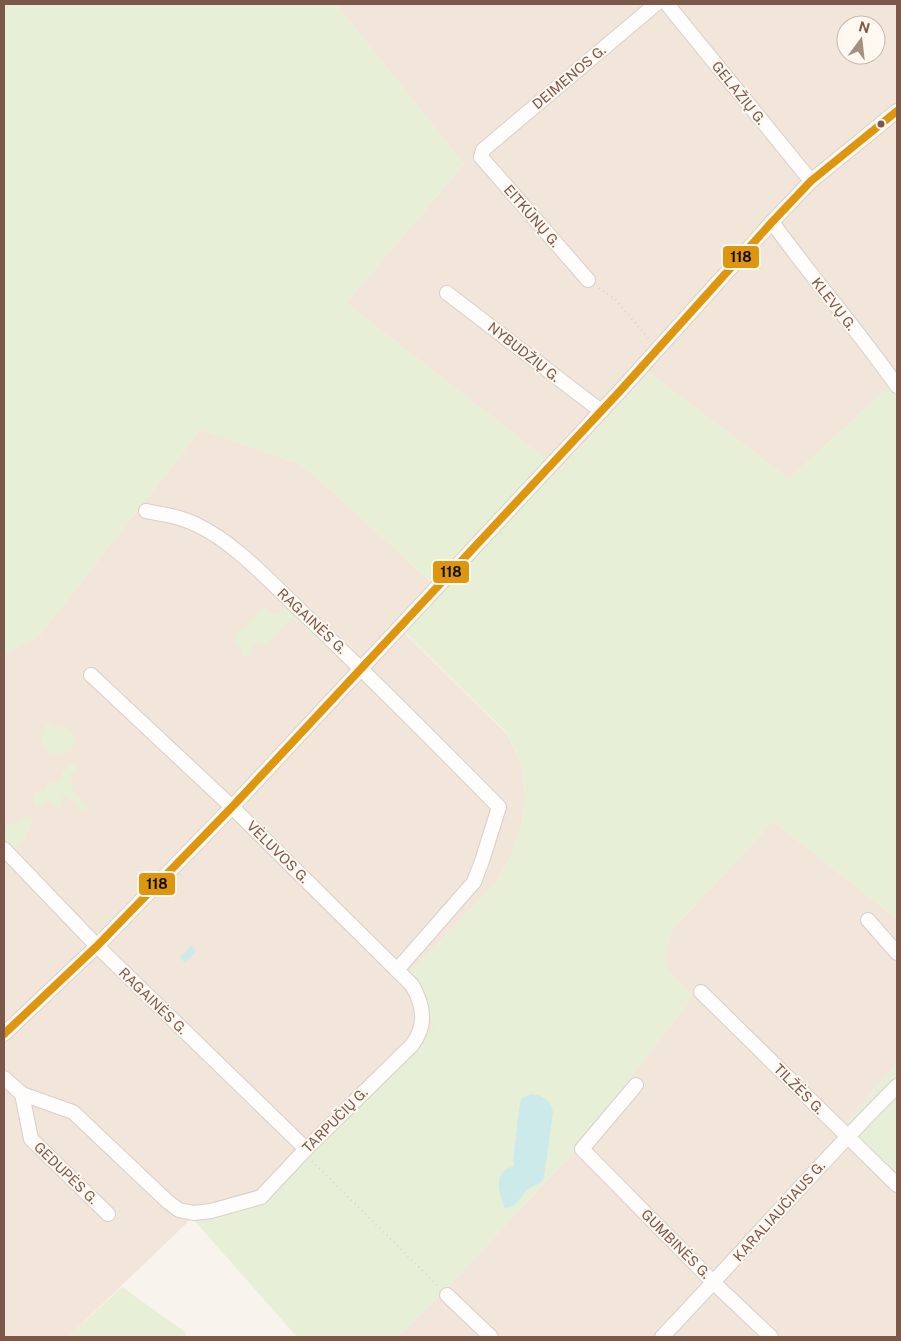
<svg xmlns="http://www.w3.org/2000/svg" width="901" height="1341" font-family="'Public Sans',sans-serif">
  <rect width="100%" height="100%" fill="#f9f3ed"/>
  <g fill="#f2e6da" fill-rule="evenodd">
    <path d="M 336,4 L 897,4 L 897,396 L 890,386 L 789,479 L 649,373 L 560,470 L 346,303 L 464,164 ZM 846,25 L 876,25 L 876,55 L 846,55 Z"/>
    <path d="M 201,429 L 301,465 L 331,490 L 431,582 L 396,625 L 507,734 L 522,765 L 525,794 L 522,822 L 513,852 L 496,883 L 409,973 L 435,1027 L 265,1199 L 192,1218 L 68,1337 L 4,1337 L 4,654 L 39,636 Z"/>
    <path d="M 773,821 L 897,919 L 897,1063 L 844,1125 L 897,1172 L 897,1337 L 398,1337 L 446,1289 L 576,1149 L 692,997 L 665,966 L 671,931 Z"/>
  </g>
  <g fill="#e7f0d7">
    <path d="M 4,4 L 336,4 L 464,164 L 346,303 L 560,470 L 649,373 L 789,479 L 890,386 L 897,396 L 897,919 L 773,821 L 671,931 L 665,966 L 692,997 L 576,1149 L 446,1289 L 398,1337 L 297,1337 L 192,1218 L 265,1199 L 434,1027 L 409,973 L 496,883 L 513,852 L 522,822 L 525,794 L 522,765 L 507,733 L 396,624 L 431,582 L 331,490 L 301,465 L 201,429 L 39,636 L 4,654 Z"/>
    <path d="M 268,606 L 270,613 L 276,615 L 286,610 L 294,609 L 335,649 L 330,650 L 323,645 L 292,617 L 267,644 L 253,642 L 251,655 L 244,657 L 241,648 L 235,642 L 235,635 L 257,615 L 260,609 Z"/>
    <path d="M 51,724 L 55,728 C 67,724 73,733 77,743 L 72,747 L 70,753 L 59,753 L 50,755 L 40,739 L 46,725 Z"/>
    <path d="M 70,765 L 77,766 L 77,771 L 70,774 L 73,782 L 72,789 L 87,807 L 85,810 L 80,810 L 74,801 L 62,796 L 62,805 L 58,808 L 53,805 L 50,799 C 45,804 42,806 35,805 L 33,801 L 36,791 L 41,790 L 44,792 L 51,782 L 58,782 L 60,781 L 62,773 Z"/>
    <path d="M 30,817 L 32,823 L 20,846 L 14,848 L 10,847 L 4,838 L 4,826 L 16,824 L 20,818 Z"/>
    <path d="M 897,1063 L 897,1172 L 844,1125 Z"/>
    <path d="M 122,1287 L 185,1332 L 186,1337 L 68,1337 Z"/>
  </g>
  <g fill="#cdeaeb">
    <path d="M 191,946 L 196,950 L 196,951 L 186,962 L 184,962 L 180,957 Z"/>
    <path d="M 531,1094 C 542,1095 551,1100 553,1112 L 544,1178 C 540,1185 534,1185 528,1190 C 522,1194 519,1202 513,1206 C 513,1206 506,1208 505,1208 C 501,1199 494,1180 503,1172 C 505,1169 511,1167 514,1166 L 513,1160 L 520,1102 L 522,1098 Z"/>
  </g>
  <g fill="none" stroke-linecap="round" stroke-linejoin="round">
    <g stroke="#d8cfca" stroke-width="16">
      <g id="street">
        <path d="M 667,4 L 811,181"/>
        <path d="M 772,222 C 812,278 858,330 897,386"/>
        <path d="M 588,280 L 481,157 L 483,150 L 656,4"/>
        <path d="M 447,293 L 601,411"/>
        <path d="M 146,511 C 163,514 181,517 197,525 C 234,542 270,582 299,609 C 367,674 433,740 499,807 L 482,861 L 474,882 L 397,970"/>
        <path d="M 4,849 L 97,946 L 306,1149"/>
        <path d="M 868,920 L 897,953"/>
        <path d="M 701,992 L 897,1185"/>
        <path d="M 4,1034 L 97,946 L 232,807 L 620,391 L 772,222 L 811,181 L 897,111"/>
        <path d="M 4,1078 L 22,1094 L 31,1139 L 108,1214"/>
        <path d="M 636,1085 L 582,1149 L 714,1283 L 771,1337"/>
        <path d="M 22,1094 L 73,1112 L 167,1201 L 179,1210 L 194,1213 L 211,1211 L 261,1197 L 306,1149 L 412,1045 C 427,1025 424,1006 412,985 L 232,807 L 91,675"/>
        <path d="M 447,1295 L 491,1337"/>
        <path d="M 662,1337 C 741,1254 816,1167 897,1086"/>
      </g>
    </g>
    <g stroke="#dcd2ce" stroke-width="2" stroke-dasharray="1 4" stroke-linecap="butt">
      <path d="M 599,288 L 615,299 L 649,339"/>
      <path d="M 312,1161 L 438,1286"/>
    </g>
    <use href="#street" stroke="#fefdfc" stroke-width="14"/>
    <g stroke="#fff8f0" stroke-width="11">
      <path id="bus-1" d="M 4,1034 L 97,946 L 232,807 L 620,391 L 772,222 L 811,181 L 897,111"/>
    </g>
    <use href="#bus-1" stroke="#de960f" stroke-width="8"/>
  </g>
  <circle fill="#7b5849" stroke="#fff8f0" stroke-width="2" cx="881" cy="124" r="4.5"/>
  <g text-anchor="middle" stroke-width="4" stroke-linejoin="round" paint-order="stroke">
    <g font-size="14" fill="#7b5849" stroke="#fff8f0">
      <text transform="translate(569 77) rotate(-40)" y="5">DEIMENOS G.</text>
      <text transform="translate(739 93) rotate(51)" y="5">GELAŽIŲ G.</text>
      <text transform="translate(532 216) rotate(49)" y="5">EITKŪNŲ G.</text>
      <text transform="translate(834 304) rotate(52)" y="5">KLEVŲ G.</text>
      <text transform="translate(524 352) rotate(38)" y="5">NYBUDŽIŲ G.</text>
      <text transform="translate(312 621) rotate(43)" y="5">RAGAINĖS G.</text>
      <text transform="translate(278 852) rotate(45)" y="5">VĖLUVOS G.</text>
      <text transform="translate(153 1001) rotate(44)" y="5">RAGAINĖS G.</text>
      <text transform="translate(799 1089) rotate(45)" y="5">TILŽĖS G.</text>
      <text transform="translate(335 1120) rotate(-45)" y="5">TARPUČIŲ G.</text>
      <text transform="translate(66 1173) rotate(44)" y="5">GEDUPĖS G.</text>
      <text transform="translate(779 1211) rotate(-48)" y="5">KARALIAUČIAUS G.</text>
      <text transform="translate(676 1244) rotate(45)" y="5">GUMBINĖS G.</text>
    </g>
  </g>
  <g stroke="#fff8f0" stroke-width="2">
    <rect x="722" y="245" width="38" height="24" rx="5" fill="#de960f"/>
    <rect x="432" y="560" width="38" height="24" rx="5" fill="#de960f"/>
    <rect x="138" y="872" width="38" height="24" rx="5" fill="#de960f"/>
  </g>
  <g font-size="14" text-anchor="middle" font-weight="bold" fill="#111">
    <text x="741" y="262">118</text>
    <text x="451" y="577">118</text>
    <text x="157" y="889">118</text>
  </g>
  <rect width="901" height="1341" fill="none" stroke="#7b5849" stroke-width="10"/>
  <g transform="translate(861 40) rotate(15)"><circle r="24" fill="#fff8f0" stroke="#cab8ad"/>
  <path d="M0-4L9 19L0 12L-9 19Z" fill="#a78e82"/>
  <text y="-8" font-size="14" font-weight="bold" text-anchor="middle" fill="#7b5849">N</text>
  </g>
</svg>
